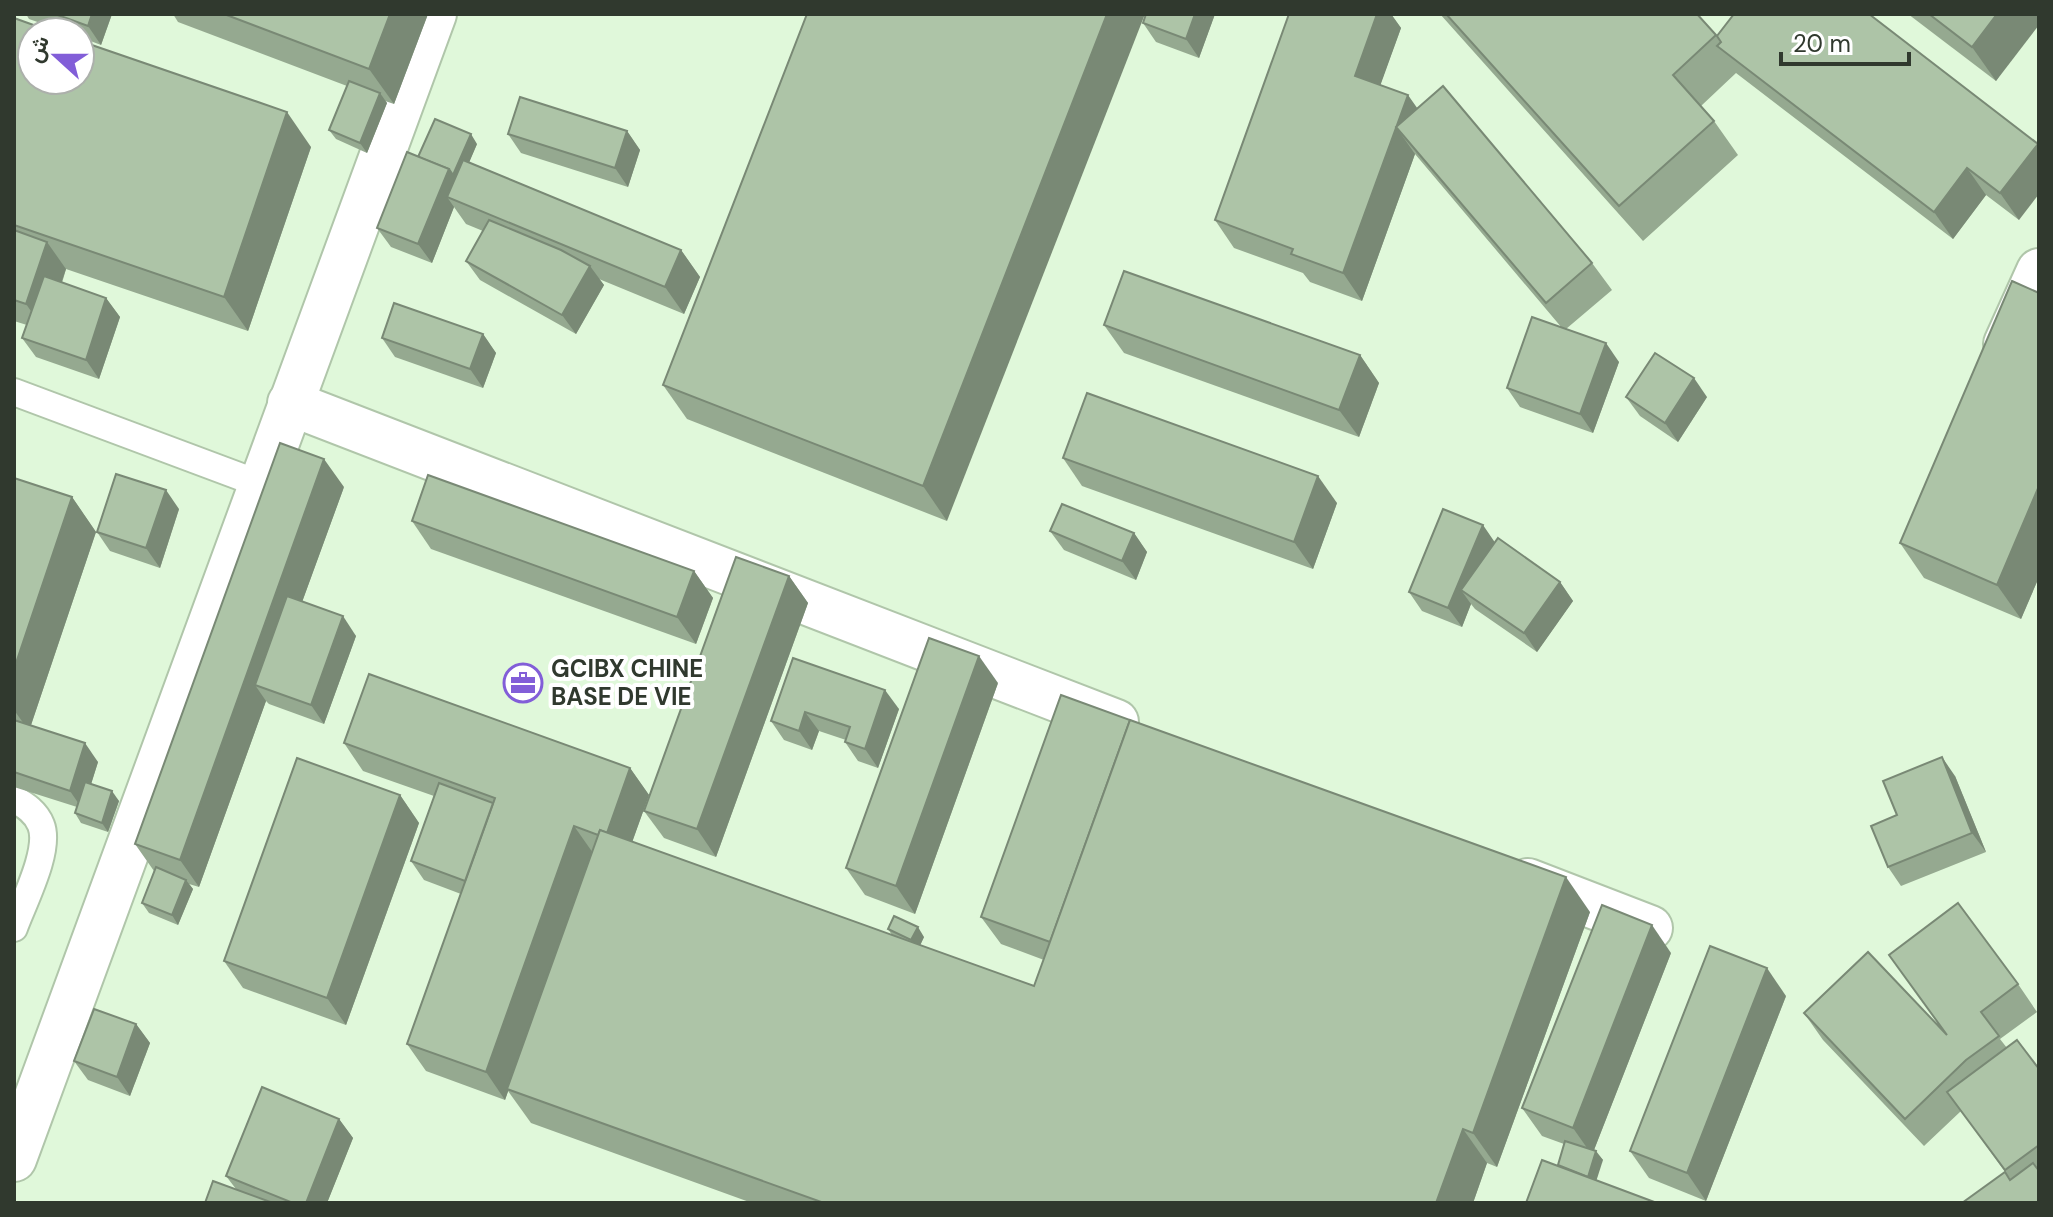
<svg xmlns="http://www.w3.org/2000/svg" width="2053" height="1217" font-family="'DM Sans',Vazirmatn,sans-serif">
  <rect width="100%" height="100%" fill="#e0f8da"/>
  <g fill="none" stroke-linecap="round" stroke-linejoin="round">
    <g stroke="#b0c6aa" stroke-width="30">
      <g id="service">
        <path d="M 14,392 L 260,484"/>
        <path d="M 14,799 C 25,805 36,812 41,825 C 51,850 23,903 14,928"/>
      </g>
    </g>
    <g stroke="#b0c6aa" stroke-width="48">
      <g id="minor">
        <path d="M 2006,344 L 2039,271"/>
        <path d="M 290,403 L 1116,722"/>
        <path d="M 1528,881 L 1650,928"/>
        <path d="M 14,1159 L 434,14"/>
      </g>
    </g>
    <use href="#service" stroke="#fff" stroke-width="26"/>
    <use href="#minor" stroke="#fff" stroke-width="44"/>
  </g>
  <g fill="#95a990">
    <path d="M 26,14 L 112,14 L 101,45 L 80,37 L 80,32 L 66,32 L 29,19 Z"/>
    <path d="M 173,14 L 428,14 L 394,104 L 385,101 L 387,103 L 367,153 L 336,139 L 329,130 L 347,86 L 178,22 Z"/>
    <path d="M 807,14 L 947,521 L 687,419 L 663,385 Z"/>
    <path d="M 1215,14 L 1199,58 L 1156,42 L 1143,23 Z"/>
    <path d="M 1289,14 L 1391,14 L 1401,28 L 1380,85 L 1417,109 L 1592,263 L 1612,290 L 1566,329 L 1619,362 L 1593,433 L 1520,407 L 1507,388 L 1562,328 L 1415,154 L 1362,301 L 1310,282 L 1303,273 L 1234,248 L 1215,220 Z"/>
    <path d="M 1440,14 L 1697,14 L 1717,36 L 2038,144 L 2019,220 L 1986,195 L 1953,239 L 1736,73 L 1701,106 L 1714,121 L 1738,155 L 1643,241 Z"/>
    <path d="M 1908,14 L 2039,14 L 1996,81 Z"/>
    <path d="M 14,18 L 311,147 L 248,331 L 66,269 L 62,283 L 106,298 L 120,317 L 99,379 L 36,357 L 22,338 L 27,325 L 14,321 Z"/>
    <path d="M 627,131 L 640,150 L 628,187 L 521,153 L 508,134 Z"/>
    <path d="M 477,144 L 469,162 L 681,250 L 700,277 L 684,314 L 599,279 L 604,285 L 576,334 L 480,280 L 466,261 L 483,231 L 466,224 L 454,207 L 432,263 L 391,247 L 377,228 L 418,157 Z"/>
    <path d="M 2039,293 L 2039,577 L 2021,619 L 1924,578 L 1900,543 Z"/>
    <path d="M 1104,325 L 1360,355 L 1379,383 L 1359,437 L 1124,353 Z"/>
    <path d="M 483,334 L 496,353 L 483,388 L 395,357 L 382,338 Z"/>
    <path d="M 1626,397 L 1707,397 L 1678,442 L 1640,416 Z"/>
    <path d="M 1063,458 L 1337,503 L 1313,569 L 1082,486 Z"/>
    <path d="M 14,478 L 72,497 L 96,532 L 31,725 L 98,762 L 91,784 L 119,801 L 108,832 L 81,823 L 75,813 L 77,807 L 14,787 Z"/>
    <path d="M 344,487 L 302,602 L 356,636 L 324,724 L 269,704 L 266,701 L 199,887 L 189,884 L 193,889 L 178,925 L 149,913 L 142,903 L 154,871 L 135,844 Z"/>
    <path d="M 179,509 L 160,568 L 110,551 L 97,532 Z"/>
    <path d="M 412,521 L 694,571 L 713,598 L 696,644 L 431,549 Z"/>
    <path d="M 1050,531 L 1134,533 L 1147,552 L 1136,580 L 1064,550 Z"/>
    <path d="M 1495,542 L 1560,582 L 1573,601 L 1537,652 L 1475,609 L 1471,604 L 1462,627 L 1422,611 L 1409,592 Z"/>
    <path d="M 789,576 L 808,603 L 716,857 L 664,838 L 644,811 Z"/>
    <path d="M 793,658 L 899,709 L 878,768 L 858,761 L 845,742 L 846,740 L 819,731 L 812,750 L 784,740 L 771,721 Z"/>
    <path d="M 998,683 L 915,914 L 865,895 L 846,868 Z"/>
    <path d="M 344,743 L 630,768 L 649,795 L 632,842 L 892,935 L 888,929 L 924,937 L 920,945 L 1034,986 L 1044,960 L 1001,944 L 981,917 L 1590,912 L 1497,1167 L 1487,1163 L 1473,1203 L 752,1203 L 531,1123 L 508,1091 L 505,1100 L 426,1071 L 407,1044 L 461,894 L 424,880 L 411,861 L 434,796 L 363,771 Z"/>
    <path d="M 1955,776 L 1986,852 L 1901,886 L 1888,867 Z"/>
    <path d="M 400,795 L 419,823 L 346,1025 L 243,988 L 224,961 Z"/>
    <path d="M 1671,953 L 1594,1150 L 1603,1160 L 1558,1165 L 1564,1144 L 1542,1136 L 1522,1108 Z"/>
    <path d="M 2018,984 L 2037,1012 L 2000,1039 L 2007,1048 L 2039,1069 L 2039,1203 L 2010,1180 L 2011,1180 L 1961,1111 L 1924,1146 L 1823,1040 L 1804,1013 L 1945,1033 Z"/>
    <path d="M 1786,996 L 1706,1201 L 1649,1178 L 1630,1151 Z"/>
    <path d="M 136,1024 L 150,1043 L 130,1096 L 88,1080 L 74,1061 Z"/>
    <path d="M 339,1119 L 353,1138 L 327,1203 L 205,1203 L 236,1189 L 226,1176 Z"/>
  </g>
  <g fill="#798975">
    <path d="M 92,14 L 112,14 L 101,45 L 88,26 Z"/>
    <path d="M 390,14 L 428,14 L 394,104 L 369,69 Z"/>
    <path d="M 1107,14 L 1145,14 L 947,521 L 923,486 Z"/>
    <path d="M 1195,14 L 1215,14 L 1199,58 L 1186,39 Z"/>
    <path d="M 1377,14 L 1391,14 L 1401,28 L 1374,103 L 1355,76 Z"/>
    <path d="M 1997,14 L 2039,14 L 2039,25 L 1996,81 L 1972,47 Z"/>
    <path d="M 380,93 L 387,103 L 367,153 L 360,143 Z"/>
    <path d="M 1408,95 L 1427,122 L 1396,127 L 1415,154 L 1362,301 L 1343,273 Z"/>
    <path d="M 287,112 L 311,147 L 248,331 L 224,297 Z"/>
    <path d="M 627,131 L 640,150 L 628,187 L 615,168 Z"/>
    <path d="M 471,134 L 477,144 L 460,184 L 447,197 L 454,207 L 432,263 L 418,244 L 449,169 Z"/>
    <path d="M 2038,144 L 2039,145 L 2039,194 L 2019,220 L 2000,193 Z"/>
    <path d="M 1967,168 L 1986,195 L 1953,239 L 1934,212 Z"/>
    <path d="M 47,242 L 66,269 L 45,331 L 26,304 Z"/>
    <path d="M 681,250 L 700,277 L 684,314 L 665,287 Z"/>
    <path d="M 590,266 L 604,285 L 576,334 L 562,315 Z"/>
    <path d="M 106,298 L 120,317 L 99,379 L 86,360 Z"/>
    <path d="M 483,334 L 496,353 L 483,388 L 470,369 Z"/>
    <path d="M 1606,343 L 1619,362 L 1593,433 L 1580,414 Z"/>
    <path d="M 1360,355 L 1379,383 L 1359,437 L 1339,410 Z"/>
    <path d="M 1694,378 L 1707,397 L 1678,442 L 1665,423 Z"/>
    <path d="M 324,459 L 344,487 L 270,690 L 255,685 L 266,701 L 199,887 L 180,860 Z"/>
    <path d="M 1318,476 L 1337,503 L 1313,569 L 1294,542 Z"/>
    <path d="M 2039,486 L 2039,577 L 2021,619 L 1997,585 Z"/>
    <path d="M 166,490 L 179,509 L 160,568 L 146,548 Z"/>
    <path d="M 72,497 L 96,532 L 29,731 L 14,710 L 14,669 Z"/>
    <path d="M 1483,525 L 1496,544 L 1461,590 L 1471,604 L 1462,627 L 1448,608 Z"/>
    <path d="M 1134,533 L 1147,552 L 1136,580 L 1122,561 Z"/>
    <path d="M 694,571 L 713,598 L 696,644 L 677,617 Z"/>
    <path d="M 789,576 L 808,603 L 716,857 L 697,829 Z"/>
    <path d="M 1560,582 L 1573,601 L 1537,652 L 1524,633 Z"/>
    <path d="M 343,616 L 356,636 L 324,724 L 311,705 Z"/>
    <path d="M 979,656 L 998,683 L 915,914 L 896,886 Z"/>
    <path d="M 885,690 L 899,709 L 878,768 L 865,749 Z"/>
    <path d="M 805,712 L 819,731 L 812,750 L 799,731 Z"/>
    <path d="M 85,743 L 98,762 L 83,810 L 70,791 Z"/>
    <path d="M 1942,757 L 1955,776 L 1986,852 L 1972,833 Z"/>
    <path d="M 630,768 L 649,795 L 624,865 L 605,837 Z"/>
    <path d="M 112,791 L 119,801 L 108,832 L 102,823 Z"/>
    <path d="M 400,795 L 419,823 L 346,1025 L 327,998 Z"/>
    <path d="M 574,826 L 593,853 L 505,1100 L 486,1072 Z"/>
    <path d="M 1566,877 L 1590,912 L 1497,1167 L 1473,1133 Z"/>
    <path d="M 186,880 L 193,889 L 178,925 L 172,915 Z"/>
    <path d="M 1652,925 L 1671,953 L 1592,1155 L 1573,1128 Z"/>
    <path d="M 918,927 L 924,937 L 918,950 L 911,940 Z"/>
    <path d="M 1767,968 L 1786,996 L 1706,1201 L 1687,1173 Z"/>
    <path d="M 136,1024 L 150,1043 L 130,1096 L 117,1077 Z"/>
    <path d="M 339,1119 L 353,1138 L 327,1203 L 306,1203 Z"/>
    <path d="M 1463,1129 L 1487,1163 L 1473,1203 L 1436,1203 Z"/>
    <path d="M 1596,1151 L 1603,1160 L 1594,1188 L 1587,1178 Z"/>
  </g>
  <g fill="#adc4a7" stroke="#798975" stroke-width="2">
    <path d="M 55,14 L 92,14 L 88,26 Z"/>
    <path d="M 224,14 L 390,14 L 369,69 Z"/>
    <path d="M 807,14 L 1107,14 L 923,486 L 663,385 Z"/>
    <path d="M 1146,14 L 1195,14 L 1186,39 L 1143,23 Z"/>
    <path d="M 1289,14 L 1377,14 L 1355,76 L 1408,95 L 1343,273 L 1291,254 L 1293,249 L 1215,220 Z"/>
    <path d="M 1446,14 L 1697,14 L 1716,35 L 1673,75 L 1714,121 L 1619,206 Z"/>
    <path d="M 1734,14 L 1869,14 L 2038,144 L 2000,193 L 1967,168 L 1934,212 L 1717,46 L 1721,42 L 1717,36 Z"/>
    <path d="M 1929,14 L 1997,14 L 1972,47 Z"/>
    <path d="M 14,18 L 53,32 L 32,32 L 32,80 L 80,80 L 80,41 L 287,112 L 224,297 L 14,225 Z"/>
    <path d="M 349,81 L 380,93 L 360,143 L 329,130 Z"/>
    <path d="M 1443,86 L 1592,263 L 1546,303 L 1396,127 Z"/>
    <path d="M 520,97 L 627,131 L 615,168 L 508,134 Z"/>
    <path d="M 435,119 L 471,134 L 453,175 L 449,169 L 418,157 Z"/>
    <path d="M 407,152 L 449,169 L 418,244 L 377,228 Z"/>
    <path d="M 463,160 L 681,250 L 665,287 L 447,197 Z"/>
    <path d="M 489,220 L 561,250 L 590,266 L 562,315 L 466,261 Z"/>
    <path d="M 14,230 L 47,242 L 26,304 L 14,300 Z"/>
    <path d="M 1124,271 L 1360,355 L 1339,410 L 1104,325 Z"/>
    <path d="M 44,276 L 106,298 L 86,360 L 22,338 Z"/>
    <path d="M 2012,281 L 2039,293 L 2039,486 L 1997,585 L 1900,543 Z"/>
    <path d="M 394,303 L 483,334 L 470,369 L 382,338 Z"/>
    <path d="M 1532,317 L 1606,343 L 1580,414 L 1507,388 Z"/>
    <path d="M 1655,353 L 1694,378 L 1665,423 L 1626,397 Z"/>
    <path d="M 1087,393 L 1318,476 L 1294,542 L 1063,458 Z"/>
    <path d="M 280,443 L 324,459 L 180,860 L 135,844 Z"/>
    <path d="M 116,474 L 166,490 L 146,548 L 97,532 Z"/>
    <path d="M 428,475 L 694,571 L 677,617 L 412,521 Z"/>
    <path d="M 14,478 L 72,497 L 14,669 Z"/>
    <path d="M 1062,504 L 1134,533 L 1122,561 L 1050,531 Z"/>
    <path d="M 1443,509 L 1483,525 L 1448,608 L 1409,592 Z"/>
    <path d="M 1498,538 L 1560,582 L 1524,633 L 1461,590 Z"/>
    <path d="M 736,557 L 789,576 L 697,829 L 644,811 Z"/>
    <path d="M 287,596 L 343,616 L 311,705 L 255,685 Z"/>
    <path d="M 929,638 L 979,656 L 896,886 L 846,868 Z"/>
    <path d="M 793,658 L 885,690 L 865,749 L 845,742 L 850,727 L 805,712 L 799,731 L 771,721 Z"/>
    <path d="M 369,674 L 630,768 L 607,833 L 600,830 L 598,835 L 574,826 L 486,1072 L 407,1044 L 495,798 L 344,743 Z"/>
    <path d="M 1061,695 L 1130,720 L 1050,942 L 981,917 Z"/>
    <path d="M 14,720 L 85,743 L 70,791 L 14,772 Z"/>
    <path d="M 1130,720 L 1566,877 L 1473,1133 L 1463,1129 L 1436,1203 L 824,1203 L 507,1089 L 600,830 L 1034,986 Z"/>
    <path d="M 1942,757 L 1972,833 L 1888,867 L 1871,826 L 1897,815 L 1883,781 Z"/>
    <path d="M 297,758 L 400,795 L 327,998 L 224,961 Z"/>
    <path d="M 85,782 L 112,791 L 102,823 L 75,813 Z"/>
    <path d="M 439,783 L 493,803 L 465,881 L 411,861 Z"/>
    <path d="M 156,867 L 186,880 L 172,915 L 142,903 Z"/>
    <path d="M 1958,903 L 2018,984 L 1981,1012 L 1999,1036 L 1966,1060 L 1905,1119 L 1804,1013 L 1868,952 L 1947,1035 L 1889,955 Z"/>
    <path d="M 1602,905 L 1652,925 L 1573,1128 L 1522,1108 Z"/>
    <path d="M 894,916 L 918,927 L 911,940 L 888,929 Z"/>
    <path d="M 1710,946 L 1767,968 L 1687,1173 L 1630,1151 Z"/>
    <path d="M 94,1009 L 136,1024 L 117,1077 L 74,1061 Z"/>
    <path d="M 2017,1040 L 2039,1069 L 2039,1145 L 2005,1170 L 1947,1092 Z"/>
    <path d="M 262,1087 L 339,1119 L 306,1203 L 293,1203 L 226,1176 Z"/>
    <path d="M 1565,1141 L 1596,1151 L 1588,1177 L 1558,1165 Z"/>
    <path d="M 1542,1160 L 1657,1203 L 1526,1203 Z"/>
    <path d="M 2033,1163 L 2039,1171 L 2039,1203 L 1962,1203 L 2005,1172 L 2010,1180 Z"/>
    <path d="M 213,1181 L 273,1203 L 205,1203 Z"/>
  </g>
  <defs>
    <g id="office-ring" transform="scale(2)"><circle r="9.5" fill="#fff" stroke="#825ed8" stroke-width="1.5"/><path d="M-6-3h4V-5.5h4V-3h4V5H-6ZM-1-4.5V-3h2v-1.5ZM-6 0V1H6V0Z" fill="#825ed8"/></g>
  </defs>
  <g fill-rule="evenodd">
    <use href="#office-ring" x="523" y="683"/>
  </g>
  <g text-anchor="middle" stroke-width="8" stroke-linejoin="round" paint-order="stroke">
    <g font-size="24" font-weight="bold" fill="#30392e" stroke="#fff" text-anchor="start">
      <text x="551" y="677">GCIBX CHINE<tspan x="551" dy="28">BASE DE VIE</tspan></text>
    </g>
  </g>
  <rect width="2053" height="1217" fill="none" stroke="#30392e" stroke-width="32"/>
  <g transform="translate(56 56) rotate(291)"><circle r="38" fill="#ffffff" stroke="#acb0ab" stroke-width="2"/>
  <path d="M0-6L14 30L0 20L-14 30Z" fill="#825ed8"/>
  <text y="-12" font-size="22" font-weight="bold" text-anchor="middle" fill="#30392e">ش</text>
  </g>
  <path d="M1781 52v12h128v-12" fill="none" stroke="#30392e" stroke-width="4"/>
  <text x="1793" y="52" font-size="24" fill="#30392e" stroke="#ffffff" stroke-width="6" paint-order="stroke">20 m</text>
</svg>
